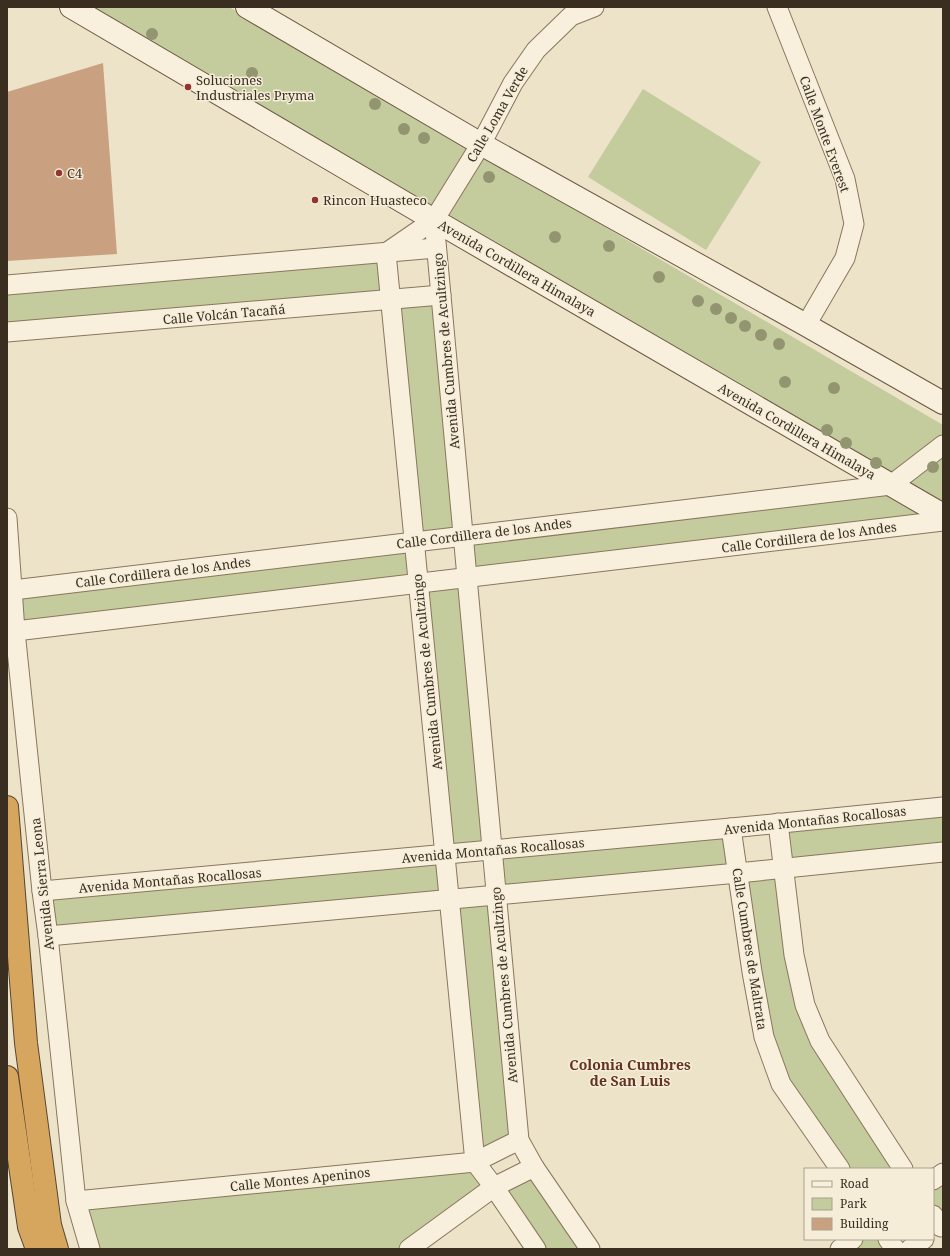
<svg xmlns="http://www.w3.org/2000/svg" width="950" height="1256" font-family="'Noto Serif',serif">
  <rect width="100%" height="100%" fill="#ede3c9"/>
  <g fill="#c4cb9d" fill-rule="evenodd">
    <path d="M 90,7 L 229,7 L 943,425 L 943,507 Z"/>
    <path d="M 643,89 L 761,162 L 706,250 L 588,177 Z"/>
    <path d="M 386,253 L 390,299 L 441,295 L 463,536 L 891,485 L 943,515 L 467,578 L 492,850 L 731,828 L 738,872 L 782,868 L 778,823 L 943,807 L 943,852 L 783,868 L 805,1005 L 903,1169 L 840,1169 L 781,1084 L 738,873 L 496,894 L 519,1140 L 475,1162 L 494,1187 L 534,1167 L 590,1249 L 536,1249 L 494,1188 L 409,1249 L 90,1249 L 76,1201 L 475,1162 L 449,899 L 48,936 L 42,891 L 445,854 L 418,583 L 15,631 L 13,590 L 414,542 L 390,300 L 7,332 L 7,285 ZM 463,536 L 467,578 L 418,583 L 414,542 ZM 492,850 L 496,894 L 449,899 L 445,854 Z"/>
    <path d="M 943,1173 L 943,1225 L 933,1215 L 933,1180 Z"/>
    <path d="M 853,1239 L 888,1239 L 895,1249 L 840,1249 Z"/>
  </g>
  <path fill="#c9a180" d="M 103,63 L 117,254 L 7,261 L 7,92 Z"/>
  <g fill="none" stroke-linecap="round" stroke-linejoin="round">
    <g stroke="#89765e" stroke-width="21">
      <g id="street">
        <path d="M 777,7 L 845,179 L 854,224 L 845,258 L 806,325"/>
        <path d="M 434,220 L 519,1140 L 534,1167 L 590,1249"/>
        <path d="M 7,285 L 436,248"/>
        <path d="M 7,332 L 441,295"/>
        <path d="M 7,518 L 15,631 L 42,891 L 48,936 L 76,1201 L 90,1249"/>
        <path d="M 13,590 L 891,485 L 943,445"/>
        <path d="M 7,632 L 943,521"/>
        <path d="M 778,823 L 794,955 L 805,1005 L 820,1041 L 903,1169"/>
        <path d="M 731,828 L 752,972 L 764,1037 L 781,1084 L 840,1169"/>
        <path d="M 42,891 L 731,828 L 943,807"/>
        <path d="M 48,936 L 738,873 L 943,852"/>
        <path d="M 933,1180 L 943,1173"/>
        <path d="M 76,1201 L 475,1162 L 519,1140"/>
        <path d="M 933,1215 L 941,1227"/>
        <path d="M 888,1239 L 895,1249"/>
        <path d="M 409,1249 L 494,1187 L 534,1167"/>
        <path d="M 536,1249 L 494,1187 L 475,1162 L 386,253 L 434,220 L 481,144 L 513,83 L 536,50 L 571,16 L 594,7"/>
        <path d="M 840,1249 L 853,1239"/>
        <path d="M 910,1249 L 924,1239"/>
      </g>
    </g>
    <g stroke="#6b5741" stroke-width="24">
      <g id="secondary">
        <path d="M 71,7 L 434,220 L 943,515"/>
        <path d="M 247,7 L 481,144 L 806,325 L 943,403"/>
      </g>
    </g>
    <g stroke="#574432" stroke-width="24">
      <g id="highway">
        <path d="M 7,807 L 26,1043 L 50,1225 L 57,1249"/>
        <path d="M 7,1077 L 29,1227 L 37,1249"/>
      </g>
    </g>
    <use href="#street" stroke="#f8f0dc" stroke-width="19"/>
    <use href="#secondary" stroke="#f8f0dc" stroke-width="22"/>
    <use href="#highway" stroke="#d7a65e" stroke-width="22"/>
  </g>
  <g fill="#939570">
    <circle cx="152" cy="34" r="6"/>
    <circle cx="252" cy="73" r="6"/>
    <circle cx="375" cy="104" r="6"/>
    <circle cx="404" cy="129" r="6"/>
    <circle cx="424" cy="138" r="6"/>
    <circle cx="489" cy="177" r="6"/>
    <circle cx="555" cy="237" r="6"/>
    <circle cx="609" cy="246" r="6"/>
    <circle cx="659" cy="277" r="6"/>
    <circle cx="698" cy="301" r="6"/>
    <circle cx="716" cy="309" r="6"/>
    <circle cx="731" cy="318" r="6"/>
    <circle cx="745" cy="326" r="6"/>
    <circle cx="761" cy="335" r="6"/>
    <circle cx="779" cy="344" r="6"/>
    <circle cx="785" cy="382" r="6"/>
    <circle cx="834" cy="388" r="6"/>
    <circle cx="827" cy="430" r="6"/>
    <circle cx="846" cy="443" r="6"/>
    <circle cx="876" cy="463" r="6"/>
    <circle cx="933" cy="467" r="6"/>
  </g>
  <g fill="#953331" stroke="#f5edd8" stroke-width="1.5">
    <circle cx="188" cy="87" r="4"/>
    <circle cx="59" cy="173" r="4"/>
    <circle cx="315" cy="200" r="4"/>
  </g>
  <g text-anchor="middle" stroke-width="3" stroke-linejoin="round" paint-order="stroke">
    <g font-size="13" fill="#3a2e21" stroke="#f5edd8" text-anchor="start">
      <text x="196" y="85">Soluciones<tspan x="196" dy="15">Industriales Pryma</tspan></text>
      <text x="67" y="178">C4</text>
      <text x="323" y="205">Rincon Huasteco</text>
    </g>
    <g font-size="13" fill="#3a2e21" stroke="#f5edd8">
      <text transform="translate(497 114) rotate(-60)" y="5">Calle Loma Verde</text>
      <text transform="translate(825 134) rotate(70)" y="5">Calle Monte Everest</text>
      <text transform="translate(517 268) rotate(30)" y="5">Avenida Cordillera Himalaya</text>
      <text transform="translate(224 314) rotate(-5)" y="5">Calle Volcán Tacañá</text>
      <text transform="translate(446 351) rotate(-95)" y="5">Avenida Cumbres de Acultzingo</text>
      <text transform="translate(797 431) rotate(30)" y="5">Avenida Cordillera Himalaya</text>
      <text transform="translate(484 533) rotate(-7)" y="5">Calle Cordillera de los Andes</text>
      <text transform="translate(809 537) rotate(-7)" y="5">Calle Cordillera de los Andes</text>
      <text transform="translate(163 572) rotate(-7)" y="5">Calle Cordillera de los Andes</text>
      <text transform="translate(427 672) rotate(-96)" y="5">Avenida Cumbres de Acultzingo</text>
      <text transform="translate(815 820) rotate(-6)" y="5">Avenida Montañas Rocallosas</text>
      <text transform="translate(493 850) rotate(-5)" y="5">Avenida Montañas Rocallosas</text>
      <text transform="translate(170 880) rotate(-5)" y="5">Avenida Montañas Rocallosas</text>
      <text transform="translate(42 884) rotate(-96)" y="5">Avenida Sierra Leona</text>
      <text transform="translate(750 949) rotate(81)" y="5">Calle Cumbres de Maltrata</text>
      <text transform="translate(504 985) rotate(-95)" y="5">Avenida Cumbres de Acultzingo</text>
      <text transform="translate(300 1179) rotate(-6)" y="5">Calle Montes Apeninos</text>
    </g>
    <g font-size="14" font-weight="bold" fill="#643222" stroke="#f5edd8">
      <text x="630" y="1070">Colonia Cumbres<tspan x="630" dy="16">de San Luis</tspan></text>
    </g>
  </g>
  <rect width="950" height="1256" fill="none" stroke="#3a2e21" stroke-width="16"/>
  <rect x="804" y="1168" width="130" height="72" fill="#f5edd8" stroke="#aaa18f"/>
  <rect x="812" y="1181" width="20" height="6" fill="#f8f0dc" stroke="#aaa18f"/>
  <text x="840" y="1188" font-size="12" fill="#3a2e21">Road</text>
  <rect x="812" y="1198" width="20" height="12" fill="#c4cb9d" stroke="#aaa18f"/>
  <text x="840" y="1208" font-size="12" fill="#3a2e21">Park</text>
  <rect x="812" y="1218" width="20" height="12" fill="#c9a180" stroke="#aaa18f"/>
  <text x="840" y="1228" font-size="12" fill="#3a2e21">Building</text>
</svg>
